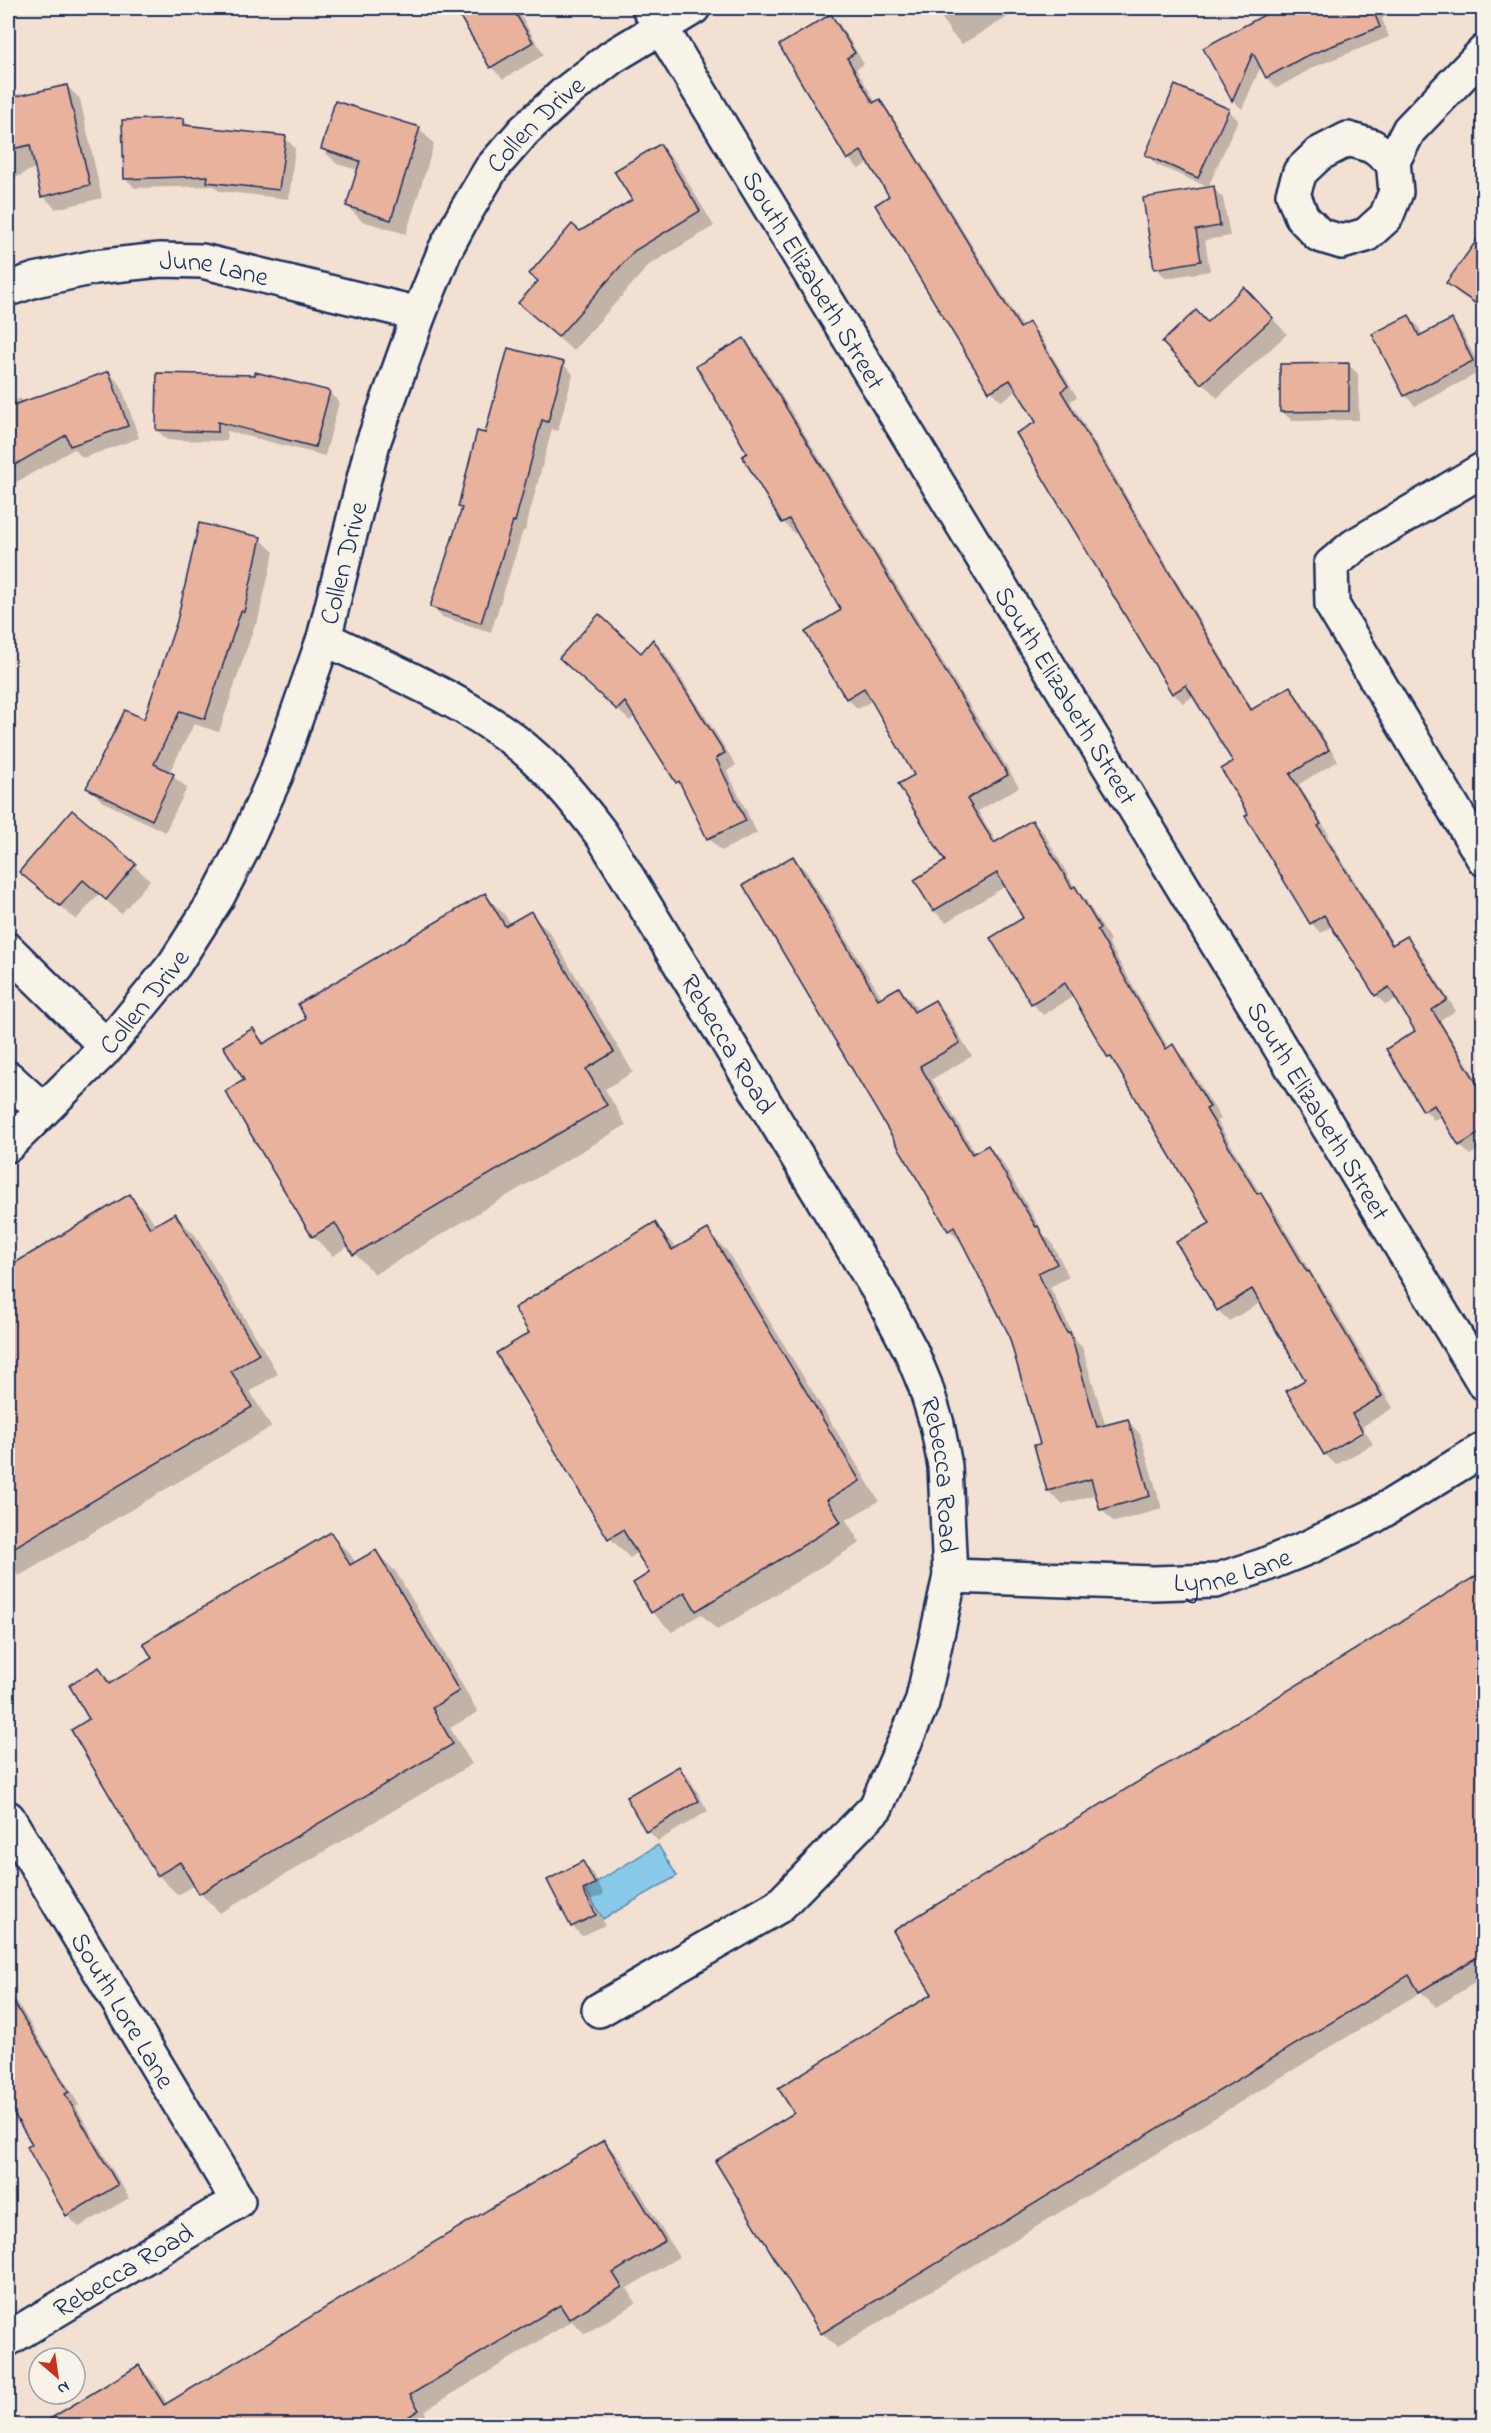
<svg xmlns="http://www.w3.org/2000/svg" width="1491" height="2433" font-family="'Indie Flower',sans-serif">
  <rect width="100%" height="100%" fill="#f2e0d2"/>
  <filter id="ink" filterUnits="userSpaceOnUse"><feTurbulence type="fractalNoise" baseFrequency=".0167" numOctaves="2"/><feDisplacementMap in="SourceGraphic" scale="12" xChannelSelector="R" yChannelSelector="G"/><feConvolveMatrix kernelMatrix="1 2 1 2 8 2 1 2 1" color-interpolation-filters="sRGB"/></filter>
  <g filter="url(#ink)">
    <path fill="#89caea" stroke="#5d8cb2" stroke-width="1.5" d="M 658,1845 L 677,1876 L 603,1919 L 585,1889 Z"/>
    <g fill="#0003">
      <path d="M 456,8 L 528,8 L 519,13 L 544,55 L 503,79 L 491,67 Z"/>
      <path d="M 936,8 L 1023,8 L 962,44 L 951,33 Z"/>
      <path d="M 1283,8 L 1393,8 L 1382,19 L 1389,37 L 1314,67 L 1277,88 L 1267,78 L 1261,66 L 1242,109 L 1233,100 L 1205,48 Z"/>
      <path d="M 831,16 L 841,26 L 864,64 L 856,69 L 876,103 L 879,101 L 889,111 L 1023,328 L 1029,324 L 1039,334 L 1077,397 L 1070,401 L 1253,710 L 1289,688 L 1299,698 L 1338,761 L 1299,784 L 1329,835 L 1327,836 L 1394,945 L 1407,938 L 1417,948 L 1456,1011 L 1440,1020 L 1484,1091 L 1484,1151 L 1480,1148 L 1470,1155 L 1460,1145 L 1442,1116 L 1434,1120 L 1425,1110 L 1417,1031 L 1397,998 L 1386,1005 L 1376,995 L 1332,926 L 1321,933 L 1311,923 L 1250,815 L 1235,763 L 1194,696 L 1183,703 L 1173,693 L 1038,422 L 1018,390 L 1001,401 L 991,391 L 891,197 L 870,162 L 859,169 L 849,159 Z"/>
      <path d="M 67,86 L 80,99 L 102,198 L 56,209 L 43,196 L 36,167 L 8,182 L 8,100 Z"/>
      <path d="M 1228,110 L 1238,120 L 1208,187 L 1157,165 L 1147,155 Z"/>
      <path d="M 183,119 L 191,127 L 285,138 L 295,148 L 289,199 L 219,191 L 214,186 L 135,188 L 125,178 Z"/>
      <path d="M 419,128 L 434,144 L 406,234 L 362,221 L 347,206 L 358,170 L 337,164 L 322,149 Z"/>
      <path d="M 660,146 L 675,161 L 714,226 L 649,265 L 573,351 L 520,303 L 539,282 L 531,274 L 580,233 L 634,201 Z"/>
      <path d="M 1213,188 L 1223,198 L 1230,236 L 1205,240 L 1210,271 L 1166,278 L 1156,268 Z"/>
      <path d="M 1484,232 L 1484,311 L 1458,293 L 1448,283 Z"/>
      <path d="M 1259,304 L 1287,334 L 1217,398 L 1164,342 Z"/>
      <path d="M 1408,316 L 1418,326 L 1423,336 L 1451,321 L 1461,331 L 1482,371 L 1415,406 L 1406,396 L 1374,334 Z"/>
      <path d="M 743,340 L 755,352 L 1019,787 L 978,811 L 997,843 L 1032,822 L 1044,833 L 1077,891 L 1086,900 L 1110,940 L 1108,942 L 1169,1049 L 1173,1046 L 1184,1058 L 1221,1119 L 1217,1121 L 1261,1195 L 1272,1206 L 1314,1278 L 1320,1284 L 1393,1408 L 1363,1426 L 1364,1429 L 1326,1452 L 1326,1455 L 1307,1381 L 1262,1302 L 1229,1321 L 1218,1310 L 1212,1223 L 1074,996 L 1043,1015 L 1032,1003 L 1025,918 L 1006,886 L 946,922 L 934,911 L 916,880 L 947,862 L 916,775 L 873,700 L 858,709 L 847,698 L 843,611 L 798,532 L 795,534 L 783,522 L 749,453 Z"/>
      <path d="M 563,364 L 573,374 L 558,431 L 552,429 L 525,531 L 523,531 L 491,632 L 442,617 L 432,607 L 463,510 L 459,506 L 486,435 Z"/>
      <path d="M 1348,364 L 1358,374 L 1359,420 L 1292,421 L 1282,411 Z"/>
      <path d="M 109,373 L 121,385 L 139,438 L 83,458 L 74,449 L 8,487 L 8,405 L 20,398 L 25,403 Z"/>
      <path d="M 329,392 L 339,402 L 325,456 L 227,431 L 227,441 L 167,440 L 157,430 Z"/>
      <path d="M 260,539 L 274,552 L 257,624 L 255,624 L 219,732 L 194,724 L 169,773 L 187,788 L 165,832 L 102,801 L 88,787 L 145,721 Z"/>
      <path d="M 653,641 L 665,653 L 736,765 L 727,771 L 757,833 L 721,851 L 709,838 L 686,791 L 677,782 L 635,716 L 630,721 L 573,670 L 641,655 Z"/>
      <path d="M 8,757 L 15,765 L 8,796 Z"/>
      <path d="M 72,812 L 150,880 L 121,914 L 99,894 L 76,920 L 21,872 Z"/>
      <path d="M 793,858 L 806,871 L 882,998 L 899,988 L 912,1001 L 918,1011 L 934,1002 L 947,1015 L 972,1056 L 932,1079 L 976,1154 L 988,1146 L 1001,1160 L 1045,1236 L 1051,1241 L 1069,1277 L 1050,1287 L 1076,1341 L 1082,1347 L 1106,1427 L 1127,1420 L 1140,1434 L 1162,1509 L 1114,1522 L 1101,1509 L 1097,1494 L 1062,1504 L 1048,1491 L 1036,1446 L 1042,1445 L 1009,1332 L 962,1243 L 949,1230 Z"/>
      <path d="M 485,895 L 505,915 L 511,925 L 530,913 L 550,933 L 633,1072 L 605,1089 L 626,1125 L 375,1274 L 355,1254 L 350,1245 L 333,1256 L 313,1236 L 246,1081 L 253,1030 L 267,1044 L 308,1019 Z"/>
      <path d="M 130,1196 L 150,1216 L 156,1226 L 175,1215 L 195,1235 L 278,1374 L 250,1391 L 271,1427 L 19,1576 L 8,1564 L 8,1269 Z"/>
      <path d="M 1484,1196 L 1484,1209 L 1477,1199 Z"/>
      <path d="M 655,1224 L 677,1249 L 707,1231 L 727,1251 L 879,1501 L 846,1520 L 860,1543 L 717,1630 L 701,1614 L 672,1632 L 652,1612 L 651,1574 L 637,1553 L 630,1558 L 610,1538 L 531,1334 Z"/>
      <path d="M 1366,1432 L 1373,1444 L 1336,1465 L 1326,1455 Z"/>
      <path d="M 330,1534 L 350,1554 L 356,1563 L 376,1552 L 396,1572 L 478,1712 L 450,1728 L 472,1764 L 220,1913 L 200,1893 L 195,1884 L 178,1895 L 158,1875 L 91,1720 L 98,1669 L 112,1683 L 154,1658 Z"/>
      <path d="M 1484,1572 L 1484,1977 L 1436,2007 L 1421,1992 L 837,2348 L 822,2333 L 796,2113 L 934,1994 Z"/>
      <path d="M 679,1768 L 689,1778 L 708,1811 L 658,1841 L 648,1831 L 628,1797 Z"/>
      <path d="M 583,1863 L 593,1873 L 604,1894 L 592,1900 L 605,1925 L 582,1936 L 572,1926 Z"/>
      <path d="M 8,1987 L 79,2105 L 76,2107 L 129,2198 L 79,2227 L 67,2215 L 34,2145 L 8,2101 Z"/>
      <path d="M 604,2142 L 619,2157 L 679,2257 L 627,2288 L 636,2303 L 585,2334 L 572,2321 L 424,2411 L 433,2426 L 41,2426 L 139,2367 L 154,2382 L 168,2405 Z"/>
    </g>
    <g fill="#e8b29d" stroke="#1b2f5e" stroke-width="1.5">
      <path d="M 455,8 L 512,8 L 533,42 L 490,68 Z"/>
      <path d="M 1277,8 L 1372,8 L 1380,27 L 1304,57 L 1266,78 L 1253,53 L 1232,101 L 1203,48 Z"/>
      <path d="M 831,14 L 855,53 L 847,58 L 873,103 L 880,99 L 1020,328 L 1029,322 L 1068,386 L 1061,391 L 1251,710 L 1290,686 L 1329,750 L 1290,774 L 1321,824 L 1318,826 L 1392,945 L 1407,936 L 1447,1000 L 1432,1010 L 1484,1095 L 1484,1130 L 1459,1146 L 1434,1105 L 1423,1111 L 1386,1049 L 1415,1031 L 1389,987 L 1375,996 L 1324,915 L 1310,924 L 1245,816 L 1248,814 L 1221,769 L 1233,762 L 1186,685 L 1172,694 L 1016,433 L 1036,422 L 1010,380 L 989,392 L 875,205 L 889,196 L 861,151 L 847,160 L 779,45 Z"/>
      <path d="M 67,85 L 90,185 L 41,197 L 30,145 L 8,150 L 8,98 Z"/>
      <path d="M 1175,85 L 1229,109 L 1198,178 L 1145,155 Z"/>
      <path d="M 335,101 L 420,127 L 391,220 L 346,206 L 360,161 L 321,149 Z"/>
      <path d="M 184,118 L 184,125 L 286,136 L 279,190 L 207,182 L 208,176 L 124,179 L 122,120 Z"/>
      <path d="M 660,144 L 700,211 L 634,251 L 558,337 L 518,303 L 538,281 L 529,274 L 572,224 L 580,231 L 632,200 L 614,171 Z"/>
      <path d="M 1214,186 L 1220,226 L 1196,230 L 1201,261 L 1154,269 L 1143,198 Z"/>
      <path d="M 1484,230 L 1484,309 L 1446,283 Z"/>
      <path d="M 1244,287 L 1273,318 L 1201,384 L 1162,342 L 1196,310 L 1207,322 Z"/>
      <path d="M 1409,315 L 1419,336 L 1452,319 L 1473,361 L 1404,396 L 1372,334 Z"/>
      <path d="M 744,338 L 1008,775 L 967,799 L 994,843 L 1032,820 L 1072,888 L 1075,886 L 1100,928 L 1097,930 L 1166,1049 L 1173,1044 L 1210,1107 L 1206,1109 L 1257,1194 L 1261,1193 L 1307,1272 L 1309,1271 L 1382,1396 L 1352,1414 L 1363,1432 L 1324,1455 L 1286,1391 L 1305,1380 L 1252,1289 L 1217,1311 L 1176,1242 L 1210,1223 L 1111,1057 L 1108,1058 L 1065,983 L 1031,1004 L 990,938 L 1023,918 L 997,873 L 933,911 L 914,880 L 945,861 L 898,784 L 914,775 L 864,688 L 846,699 L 805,632 L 841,610 L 789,519 L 782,523 L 742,456 L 747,453 L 696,366 Z"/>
      <path d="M 508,348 L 564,362 L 548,422 L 542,420 L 515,522 L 513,521 L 481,623 L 430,607 L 462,508 L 458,507 L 477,431 L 485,433 Z"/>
      <path d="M 1349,363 L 1349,411 L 1280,412 L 1280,364 Z"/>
      <path d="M 109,371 L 128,426 L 70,446 L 66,435 L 8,469 L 8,407 Z"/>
      <path d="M 255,372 L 330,391 L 315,447 L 218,422 L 218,432 L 156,430 L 157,373 L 255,375 Z"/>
      <path d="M 199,523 L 261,537 L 244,612 L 241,611 L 205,719 L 180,711 L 154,764 L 174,774 L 152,820 L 86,788 L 125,710 L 144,719 L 177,621 Z"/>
      <path d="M 599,614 L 641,653 L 653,639 L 725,753 L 716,758 L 746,821 L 707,839 L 679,781 L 676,783 L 625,702 L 617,710 L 559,658 Z"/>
      <path d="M 72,810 L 136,864 L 106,900 L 83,880 L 60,906 L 19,872 Z"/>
      <path d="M 793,856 L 878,999 L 899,987 L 914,1012 L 935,1000 L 960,1043 L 920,1066 L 972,1154 L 988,1145 L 1036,1227 L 1038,1226 L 1057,1264 L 1038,1273 L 1067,1333 L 1070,1332 L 1097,1427 L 1128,1419 L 1150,1496 L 1100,1510 L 1091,1479 L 1047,1491 L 1034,1445 L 1040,1444 L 1008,1333 L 954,1227 L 948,1231 L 743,885 Z"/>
      <path d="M 485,893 L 505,926 L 531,911 L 614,1052 L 586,1069 L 607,1105 L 353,1255 L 335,1223 L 312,1237 L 225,1091 L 244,1080 L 223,1046 L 253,1028 L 263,1044 L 306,1019 L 298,1004 Z"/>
      <path d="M 130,1194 L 150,1228 L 175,1213 L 259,1354 L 231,1371 L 252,1407 L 8,1551 L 8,1267 Z"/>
      <path d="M 655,1222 L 672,1250 L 708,1229 L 860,1481 L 827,1500 L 841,1522 L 696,1611 L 685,1592 L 651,1613 L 633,1583 L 649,1573 L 623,1530 L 608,1539 L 496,1353 L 529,1333 L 514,1308 Z"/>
      <path d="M 331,1532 L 350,1565 L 376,1550 L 459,1691 L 432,1708 L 453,1744 L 199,1894 L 180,1862 L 157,1876 L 71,1730 L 89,1719 L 69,1685 L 99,1667 L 109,1684 L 152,1658 L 143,1643 Z"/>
      <path d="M 1484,1571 L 1484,1953 L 1419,1992 L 1409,1975 L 821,2334 L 715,2161 L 794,2113 L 778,2088 L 932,1994 L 893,1931 Z"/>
      <path d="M 679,1766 L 699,1801 L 646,1832 L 626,1797 Z"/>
      <path d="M 583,1861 L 595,1884 L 583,1890 L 596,1915 L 571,1927 L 547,1880 Z"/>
      <path d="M 8,1993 L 69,2092 L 65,2094 L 118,2185 L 66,2216 L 27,2147 L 32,2144 L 8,2104 Z"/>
      <path d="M 604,2140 L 665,2241 L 613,2273 L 622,2287 L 569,2319 L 560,2305 L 410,2395 L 419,2410 L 394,2426 L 38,2426 L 139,2365 L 164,2405 Z"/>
    </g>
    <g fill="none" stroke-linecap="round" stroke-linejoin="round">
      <g stroke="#1b2f5e" stroke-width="38">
        <g id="street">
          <path id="s1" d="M 649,8 L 1484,1383"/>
          <path d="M 1393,161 L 1372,146 L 1348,139 L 1319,154 L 1300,172 L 1293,194 L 1302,217 L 1319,235 L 1342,242 L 1366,235 L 1386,217 L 1396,192 L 1393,161 L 1409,130 L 1484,52"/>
          <path id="s2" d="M 8,289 L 35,280 L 95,267 L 160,260 L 202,261 L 419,314"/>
          <path d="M 1484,469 L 1354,546 L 1331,565 L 1332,605 L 1484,859"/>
          <path id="s3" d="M 324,638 C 387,669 455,696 511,738 C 547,765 575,799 602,835 L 880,1293 L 911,1351 L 925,1385 L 937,1424 L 945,1466 L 950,1576 L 922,1703 L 876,1807 L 779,1906 L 599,2010"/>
          <path d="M 8,950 L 107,1047"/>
          <path d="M 8,1078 L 43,1110"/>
          <path id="s4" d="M 8,1145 L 107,1047 L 174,965 L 218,896 L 243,848 L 276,775 L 324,638 L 373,443 L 419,314 L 445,250 L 465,213 L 491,169 L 524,131 L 564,94 L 612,57 L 693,8"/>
          <path id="s5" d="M 950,1576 L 1153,1583 L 1215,1581 L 1262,1566 L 1309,1547 L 1374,1516 L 1484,1449"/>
          <path id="s6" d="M 8,1818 L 238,2201 L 8,2339"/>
        </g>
      </g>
      <use href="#street" stroke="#f7f3e8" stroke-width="33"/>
    </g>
  </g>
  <g text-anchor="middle" stroke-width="5" stroke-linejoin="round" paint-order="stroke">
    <g font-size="27" fill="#1b2f5e" stroke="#f7f3e8">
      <text dy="9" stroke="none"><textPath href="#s4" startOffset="1170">Collen Drive</textPath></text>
      <text dy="9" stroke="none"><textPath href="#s2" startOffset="210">June Lane</textPath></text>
      <text dy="9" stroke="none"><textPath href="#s1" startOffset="318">South Elizabeth Street</textPath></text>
      <text dy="9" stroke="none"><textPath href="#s4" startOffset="684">Collen Drive</textPath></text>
      <text dy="9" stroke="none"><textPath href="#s1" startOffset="804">South Elizabeth Street</textPath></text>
      <text dy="9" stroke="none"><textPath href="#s4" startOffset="198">Collen Drive</textPath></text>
      <text dy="9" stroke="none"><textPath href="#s3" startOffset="590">Rebecca Road</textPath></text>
      <text dy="9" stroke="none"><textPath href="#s1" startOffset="1290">South Elizabeth Street</textPath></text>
      <text dy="9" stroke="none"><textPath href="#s3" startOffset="1076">Rebecca Road</textPath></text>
      <text dy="9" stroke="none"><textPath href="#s5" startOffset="284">Lynne Lane</textPath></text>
      <text dy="9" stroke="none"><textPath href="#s6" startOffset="224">South Lore Lane</textPath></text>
      <text transform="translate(123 2270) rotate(-31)" y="9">Rebecca Road</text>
    </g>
  </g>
  <rect width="1491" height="2433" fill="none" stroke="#f7f3e8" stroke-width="30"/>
  <rect x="15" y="15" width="1461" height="2403" fill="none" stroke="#1b2f5e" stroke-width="2" filter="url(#ink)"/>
  <g transform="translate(57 2376) rotate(151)"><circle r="28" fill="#f7f3e8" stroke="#9fa5b1" stroke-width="1.5"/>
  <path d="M0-4.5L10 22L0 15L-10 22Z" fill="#c8321e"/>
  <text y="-9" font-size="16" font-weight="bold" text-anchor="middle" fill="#1b2f5e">N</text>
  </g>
</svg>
